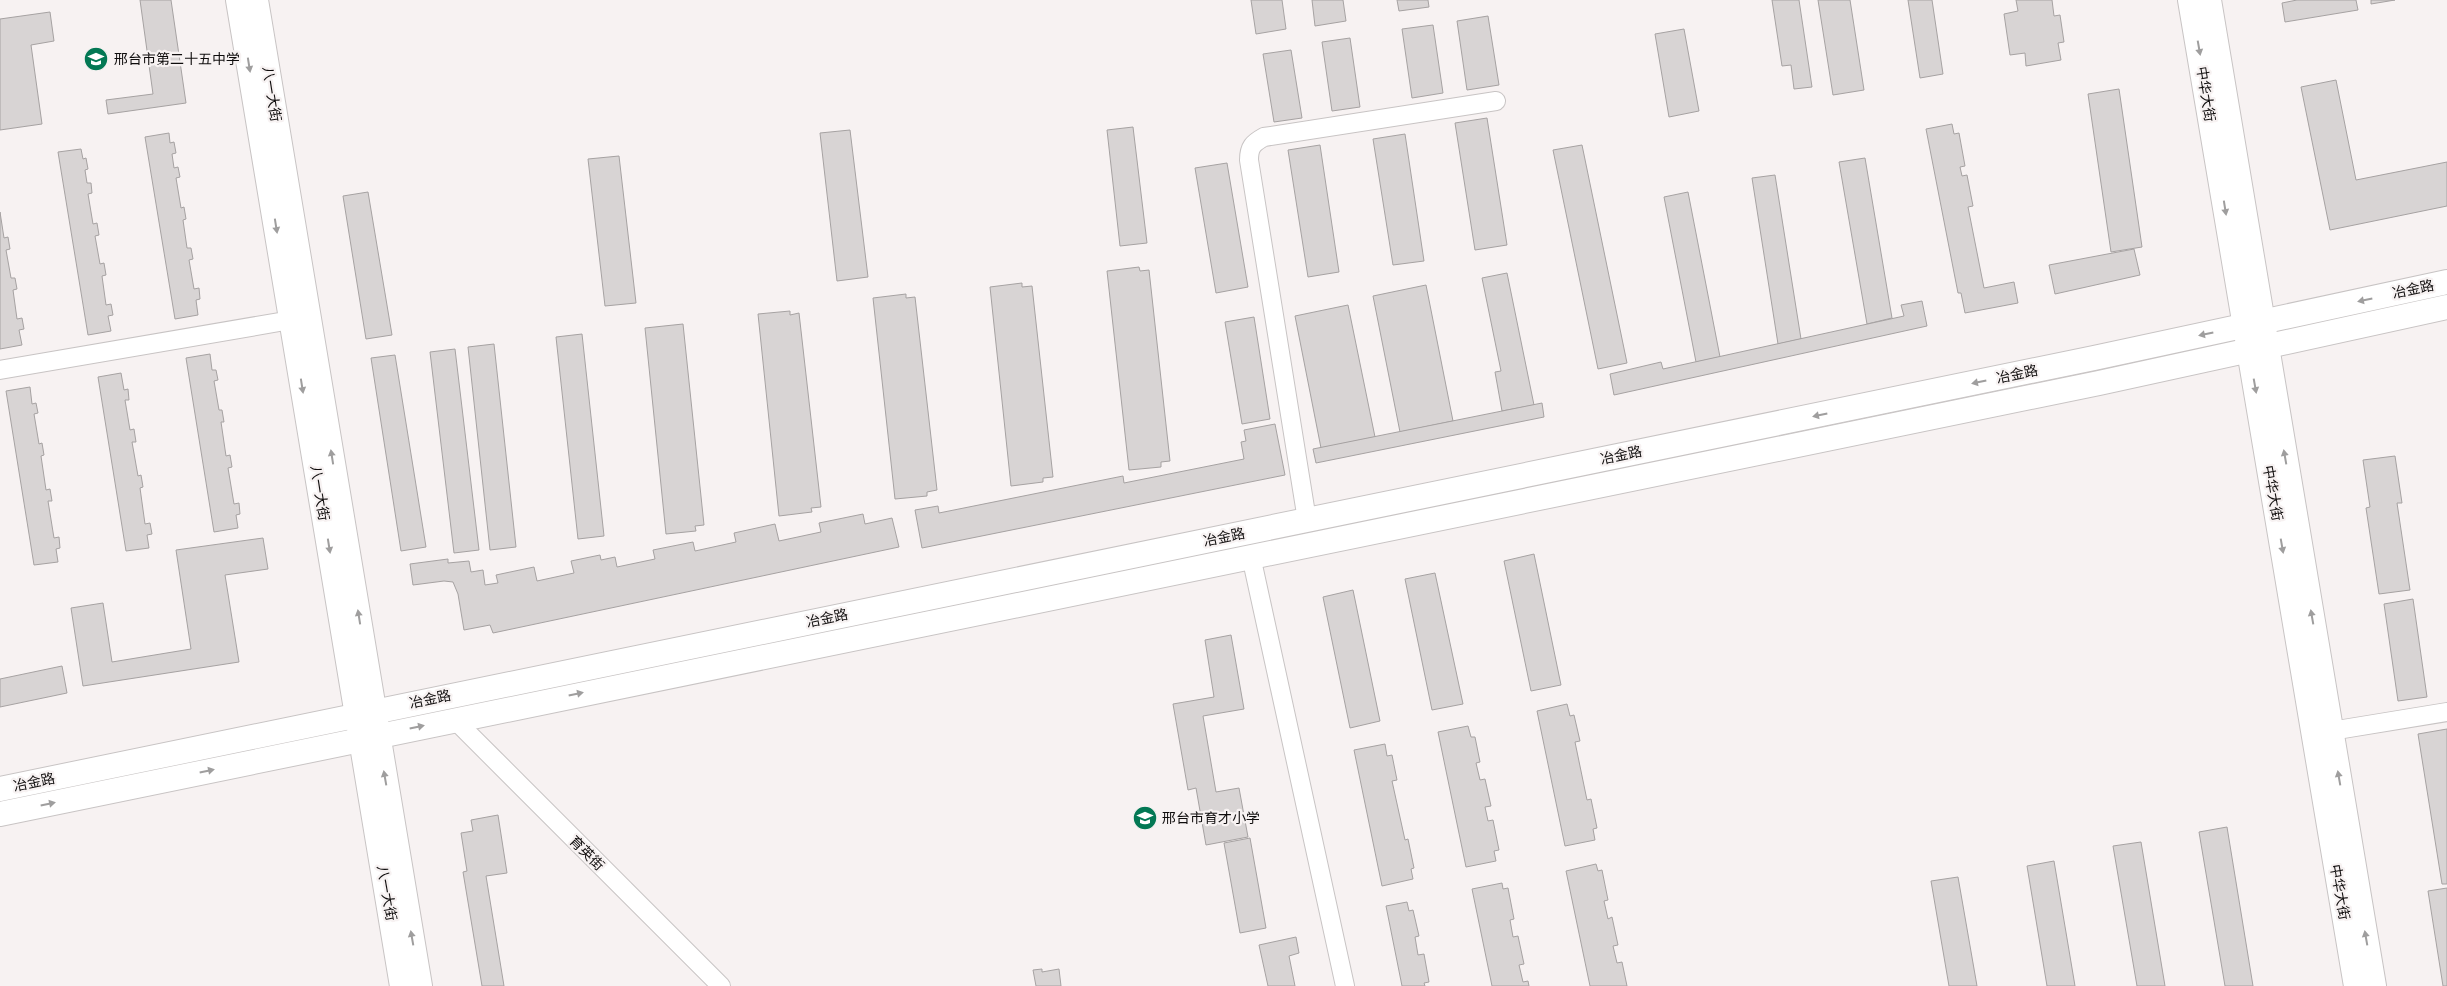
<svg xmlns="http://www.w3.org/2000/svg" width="2447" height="986" font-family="Jost,'Noto Sans SC',sans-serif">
  <rect width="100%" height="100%" fill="#f7f2f2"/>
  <g fill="#d8d4d4" stroke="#a6a2a2">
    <path d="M 140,0 L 171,0 L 186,103 L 108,114 L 106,100 L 153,94 Z"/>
    <path d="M 1251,0 L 1282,0 L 1286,29 L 1256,34 Z"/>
    <path d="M 1312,0 L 1343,0 L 1346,21 L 1315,26 Z"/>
    <path d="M 1397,0 L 1428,0 L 1429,7 L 1399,11 Z"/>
    <path d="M 1772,0 L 1799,0 L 1812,87 L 1794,89 L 1791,65 L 1782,66 Z"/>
    <path d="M 1818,0 L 1850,0 L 1864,90 L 1833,95 Z"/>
    <path d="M 1908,0 L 1932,0 L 1943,74 L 1920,78 Z"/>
    <path d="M 2016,0 L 2052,0 L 2054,16 L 2060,15 L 2064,42 L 2058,43 L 2061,60 L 2026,66 L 2025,53 L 2010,55 L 2004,14 L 2018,11 Z"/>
    <path d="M 2297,0 L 2356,0 L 2358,10 L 2285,22 L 2282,3 Z"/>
    <path d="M 2371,0 L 2395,0 L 2371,4 Z"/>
    <path d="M 50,12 L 54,41 L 31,45 L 42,124 L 0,130 L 0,19 Z"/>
    <path d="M 1488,16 L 1499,85 L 1467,90 L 1457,21 Z"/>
    <path d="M 1433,25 L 1443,93 L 1412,98 L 1402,29 Z"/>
    <path d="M 1684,29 L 1699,111 L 1669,117 L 1655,34 Z"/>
    <path d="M 1350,38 L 1360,107 L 1332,111 L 1322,42 Z"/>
    <path d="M 1291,50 L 1302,118 L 1274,122 L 1263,54 Z"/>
    <path d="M 2336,80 L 2356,180 L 2447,162 L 2447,206 L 2330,230 L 2301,87 Z"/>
    <path d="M 2119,89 L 2142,247 L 2111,252 L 2088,94 Z"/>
    <path d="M 1487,118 L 1507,245 L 1475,250 L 1455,123 Z"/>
    <path d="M 1952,124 L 1954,134 L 1959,133 L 1965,166 L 1960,167 L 1962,176 L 1967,175 L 1973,206 L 1968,207 L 1984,288 L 2014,282 L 2018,303 L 1965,313 L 1961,293 L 1958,293 L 1926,129 Z"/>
    <path d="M 1133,127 L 1147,243 L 1120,246 L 1107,130 Z"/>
    <path d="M 850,130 L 868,277 L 837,281 L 820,133 Z"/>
    <path d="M 169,133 L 170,143 L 174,142 L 176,153 L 172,154 L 174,168 L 178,167 L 180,177 L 176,178 L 181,208 L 184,207 L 186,219 L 183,220 L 187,248 L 191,248 L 193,259 L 189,260 L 194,289 L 199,288 L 200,299 L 196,300 L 198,315 L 175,319 L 145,137 Z"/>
    <path d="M 1405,134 L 1424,261 L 1393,265 L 1373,139 Z"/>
    <path d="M 1320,145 L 1339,272 L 1308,277 L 1288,150 Z"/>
    <path d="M 1582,145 L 1627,363 L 1598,369 L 1553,150 Z"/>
    <path d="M 81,149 L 83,159 L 86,158 L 88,169 L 85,170 L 87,183 L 91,183 L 92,193 L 88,194 L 93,224 L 97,223 L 99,235 L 95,236 L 100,264 L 104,263 L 106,275 L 102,276 L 106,305 L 111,304 L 113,315 L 108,316 L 111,331 L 88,335 L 58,152 Z"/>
    <path d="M 619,156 L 636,303 L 605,306 L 588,159 Z"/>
    <path d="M 1865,158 L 1892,318 L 1867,324 L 1839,162 Z"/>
    <path d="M 1227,163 L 1248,287 L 1216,293 L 1195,168 Z"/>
    <path d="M 1775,175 L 1801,339 L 1778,344 L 1752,178 Z"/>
    <path d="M 368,192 L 392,335 L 366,339 L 343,196 Z"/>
    <path d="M 1688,192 L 1720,357 L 1696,362 L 1664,197 Z"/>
    <path d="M 0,212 L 4,238 L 8,237 L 10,249 L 6,250 L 11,278 L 15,278 L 17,289 L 13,290 L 17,319 L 22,318 L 24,329 L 19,330 L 22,345 L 0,349 Z"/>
    <path d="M 2134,249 L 2140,275 L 2055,294 L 2049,265 Z"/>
    <path d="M 1139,267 L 1140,271 L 1149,270 L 1170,461 L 1161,462 L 1161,467 L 1129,470 L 1107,271 Z"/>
    <path d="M 1507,273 L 1534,405 L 1502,411 L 1495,372 L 1501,371 L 1482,278 Z"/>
    <path d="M 1022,283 L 1022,287 L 1032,286 L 1053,477 L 1043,478 L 1043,482 L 1011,486 L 990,287 Z"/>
    <path d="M 1426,285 L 1453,421 L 1400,432 L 1373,296 Z"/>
    <path d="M 906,294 L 906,298 L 915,297 L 937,490 L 927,492 L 927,496 L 895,499 L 873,298 Z"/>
    <path d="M 1922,301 L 1927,326 L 1614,395 L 1610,374 L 1661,362 L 1663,369 L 1904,316 L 1901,305 Z"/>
    <path d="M 1348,305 L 1375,437 L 1321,448 L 1295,316 Z"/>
    <path d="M 790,311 L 790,315 L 799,313 L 821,507 L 811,508 L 812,512 L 779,516 L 758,314 Z"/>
    <path d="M 1254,317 L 1270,419 L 1242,424 L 1225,322 Z"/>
    <path d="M 683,324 L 704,525 L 695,526 L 696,531 L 666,534 L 645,328 Z"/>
    <path d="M 582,334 L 604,536 L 578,539 L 556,337 Z"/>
    <path d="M 494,344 L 516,547 L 490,550 L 468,347 Z"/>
    <path d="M 455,349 L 479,550 L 454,553 L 430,352 Z"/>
    <path d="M 210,354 L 212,370 L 216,370 L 218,380 L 214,381 L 219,410 L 222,410 L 224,422 L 221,422 L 226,456 L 230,455 L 232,467 L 228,468 L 234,504 L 239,503 L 240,514 L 236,515 L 238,528 L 214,532 L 186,358 Z"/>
    <path d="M 395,355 L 426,547 L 401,551 L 371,358 Z"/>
    <path d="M 121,373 L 124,390 L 128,389 L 129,400 L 125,400 L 130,430 L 134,429 L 136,442 L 132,442 L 138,476 L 141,475 L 143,487 L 140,488 L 145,524 L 150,523 L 152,534 L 147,535 L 149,548 L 126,551 L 98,377 Z"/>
    <path d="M 30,387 L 32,404 L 36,403 L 38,413 L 34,414 L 39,444 L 42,443 L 44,455 L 41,456 L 46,490 L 50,489 L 52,501 L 48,501 L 54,538 L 59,537 L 60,548 L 56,549 L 58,562 L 34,565 L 6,391 Z"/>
    <path d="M 1542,403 L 1544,417 L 1316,463 L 1313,449 Z"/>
    <path d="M 1275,424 L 1285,475 L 922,548 L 915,510 L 938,506 L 939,513 L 1123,476 L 1124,483 L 1244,459 L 1241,442 L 1246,441 L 1244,430 Z"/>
    <path d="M 2395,456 L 2402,503 L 2397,503 L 2410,590 L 2379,594 L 2366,508 L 2370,507 L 2363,460 Z"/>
    <path d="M 863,514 L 865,524 L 892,518 L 899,547 L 493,633 L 490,625 L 464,630 L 458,594 L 453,582 L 444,581 L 413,585 L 410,564 L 448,559 L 448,563 L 469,561 L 471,572 L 483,570 L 485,585 L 498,583 L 496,575 L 534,567 L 537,581 L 574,573 L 571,561 L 600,555 L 601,560 L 615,557 L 617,567 L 655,559 L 653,550 L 693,542 L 695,551 L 736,542 L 734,533 L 775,524 L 779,541 L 821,532 L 819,523 Z"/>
    <path d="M 263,538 L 268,569 L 225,575 L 239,662 L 83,686 L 71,608 L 103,603 L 112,662 L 191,649 L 176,550 Z"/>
    <path d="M 1534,554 L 1561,685 L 1531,691 L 1504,561 Z"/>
    <path d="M 1435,573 L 1463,704 L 1432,710 L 1405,579 Z"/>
    <path d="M 1353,590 L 1380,721 L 1350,728 L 1323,597 Z"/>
    <path d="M 2413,599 L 2427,697 L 2398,701 L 2384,604 Z"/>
    <path d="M 1231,635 L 1244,709 L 1203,716 L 1216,792 L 1239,788 L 1248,837 L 1206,845 L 1196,788 L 1188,790 L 1173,704 L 1214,697 L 1205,640 Z"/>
    <path d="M 62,666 L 67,693 L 0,707 L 0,679 Z"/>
    <path d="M 1567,704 L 1570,716 L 1574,715 L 1580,741 L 1575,742 L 1587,800 L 1591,799 L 1597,828 L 1593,829 L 1595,840 L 1565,846 L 1537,711 Z"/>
    <path d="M 1468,726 L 1471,737 L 1475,737 L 1480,762 L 1476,763 L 1480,780 L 1485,779 L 1491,806 L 1485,807 L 1488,821 L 1493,820 L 1499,850 L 1494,851 L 1496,861 L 1466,867 L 1438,732 Z"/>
    <path d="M 2447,729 L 2447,884 L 2442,884 L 2418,734 Z"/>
    <path d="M 1385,744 L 1387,756 L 1392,755 L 1397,780 L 1392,781 L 1405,840 L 1408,839 L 1414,868 L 1411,869 L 1413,879 L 1382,886 L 1354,750 Z"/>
    <path d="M 498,815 L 507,873 L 486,876 L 504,986 L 482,986 L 463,872 L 467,871 L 461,833 L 473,831 L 471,820 Z"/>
    <path d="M 2227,827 L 2253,986 L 2225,986 L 2199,832 Z"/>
    <path d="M 1250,838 L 1266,928 L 1240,933 L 1224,843 Z"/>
    <path d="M 2141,842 L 2165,986 L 2137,986 L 2113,846 Z"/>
    <path d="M 2054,861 L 2075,986 L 2047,986 L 2027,866 Z"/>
    <path d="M 1596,864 L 1598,871 L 1602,870 L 1608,900 L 1604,901 L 1608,919 L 1612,917 L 1618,945 L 1613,946 L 1617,963 L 1622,962 L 1627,986 L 1590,986 L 1566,871 Z"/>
    <path d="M 1958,877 L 1977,986 L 1949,986 L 1931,881 Z"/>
    <path d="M 1502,883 L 1503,889 L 1508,888 L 1514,919 L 1510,920 L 1513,937 L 1518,936 L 1524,964 L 1519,965 L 1523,982 L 1528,981 L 1529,986 L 1492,986 L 1472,889 Z"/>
    <path d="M 2447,888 L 2447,986 L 2443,986 L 2428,891 Z"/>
    <path d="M 1407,902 L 1409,911 L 1413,910 L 1419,936 L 1415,937 L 1418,955 L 1424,954 L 1429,982 L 1424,983 L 1425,986 L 1402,986 L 1386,906 Z"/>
    <path d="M 1296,937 L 1299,953 L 1289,956 L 1295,986 L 1268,986 L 1259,945 Z"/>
    <path d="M 1042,969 L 1042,972 L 1059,969 L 1061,986 L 1036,986 L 1033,970 Z"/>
  </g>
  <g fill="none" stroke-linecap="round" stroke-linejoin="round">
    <g stroke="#c8c4c4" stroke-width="20">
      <g id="street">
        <path d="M 0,370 L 291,320"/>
        <path d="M 1307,520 L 1249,160 C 1249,147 1253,143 1264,137 L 1496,101"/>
        <path d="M 1251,556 L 1345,986"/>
        <path d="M 454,719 L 721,986"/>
        <path d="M 2331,731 L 2447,712"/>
      </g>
    </g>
    <g stroke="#c8c4c4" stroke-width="26">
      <g id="secondary">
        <path d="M 238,0 L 402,986"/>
        <path d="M 256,0 L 420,986"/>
        <path d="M 2190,0 L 2356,986"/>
        <path d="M 2209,0 L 2374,986"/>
        <path d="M 0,789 L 2094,358 L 2447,282"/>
        <path d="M 0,814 L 2099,383 L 2447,307"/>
      </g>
    </g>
    <use href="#street" stroke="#fff" stroke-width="18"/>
    <use href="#secondary" stroke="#fff" stroke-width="24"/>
  </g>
  <defs><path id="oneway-solid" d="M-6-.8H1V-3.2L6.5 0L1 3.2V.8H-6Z" transform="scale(1.25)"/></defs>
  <g fill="#9f9e9e">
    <use href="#oneway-solid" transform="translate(2199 48) rotate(80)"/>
    <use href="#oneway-solid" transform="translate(249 65) rotate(81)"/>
    <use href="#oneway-solid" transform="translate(2225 208) rotate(81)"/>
    <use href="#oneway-solid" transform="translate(276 226) rotate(81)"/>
    <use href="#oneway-solid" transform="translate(2365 300) rotate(168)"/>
    <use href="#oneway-solid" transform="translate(2206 334) rotate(168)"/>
    <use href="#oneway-solid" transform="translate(1979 382) rotate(168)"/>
    <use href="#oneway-solid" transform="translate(302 386) rotate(81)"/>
    <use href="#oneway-solid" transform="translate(2255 386) rotate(80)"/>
    <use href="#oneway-solid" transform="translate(1820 415) rotate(168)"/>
    <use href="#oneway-solid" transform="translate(332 457) rotate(-99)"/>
    <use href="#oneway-solid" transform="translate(2285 457) rotate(-100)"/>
    <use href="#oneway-solid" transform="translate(329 546) rotate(81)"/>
    <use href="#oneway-solid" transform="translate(2282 546) rotate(80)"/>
    <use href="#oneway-solid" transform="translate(359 617) rotate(-99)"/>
    <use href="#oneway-solid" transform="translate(2312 617) rotate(-100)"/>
    <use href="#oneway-solid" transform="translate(576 694) rotate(-12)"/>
    <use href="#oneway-solid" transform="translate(417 727) rotate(-12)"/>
    <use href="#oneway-solid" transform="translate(207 771) rotate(-12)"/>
    <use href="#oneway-solid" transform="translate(385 778) rotate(-100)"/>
    <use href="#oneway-solid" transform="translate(2339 778) rotate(-100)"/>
    <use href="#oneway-solid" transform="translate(48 804) rotate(-12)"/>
    <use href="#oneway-solid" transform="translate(412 938) rotate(-100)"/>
    <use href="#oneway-solid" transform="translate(2366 938) rotate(-100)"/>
  </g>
  <defs>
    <g id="school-disc" transform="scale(1.25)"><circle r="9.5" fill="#037854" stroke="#f7f2f2"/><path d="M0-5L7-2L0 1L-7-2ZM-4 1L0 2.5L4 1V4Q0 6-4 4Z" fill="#fff"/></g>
  </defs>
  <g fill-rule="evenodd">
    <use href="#school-disc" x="96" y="59"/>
    <use href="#school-disc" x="1145" y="818"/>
  </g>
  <g text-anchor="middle" stroke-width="4.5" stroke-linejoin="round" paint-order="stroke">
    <g font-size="14" fill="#0e0c0c" stroke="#f7f2f2" text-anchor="start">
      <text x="114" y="64">邢台市第二十五中学</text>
      <text x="1162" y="823">邢台市育才小学</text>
    </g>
    <g font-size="14" fill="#0e0c0c" stroke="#f7f2f2">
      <text transform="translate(272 94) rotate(81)" y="5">八一大街</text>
      <text transform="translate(2206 94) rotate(81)" y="5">中华大街</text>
      <text transform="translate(2413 289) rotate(-12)" y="5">冶金路</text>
      <text transform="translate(2017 374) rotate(-12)" y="5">冶金路</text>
      <text transform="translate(1621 455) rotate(-12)" y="5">冶金路</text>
      <text transform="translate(320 493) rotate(81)" y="5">八一大街</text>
      <text transform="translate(2273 493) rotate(80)" y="5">中华大街</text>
      <text transform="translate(1224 537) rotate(-12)" y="5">冶金路</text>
      <text transform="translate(827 618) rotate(-12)" y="5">冶金路</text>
      <text transform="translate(430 699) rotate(-12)" y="5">冶金路</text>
      <text transform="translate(34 782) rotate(-12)" y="5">冶金路</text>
      <text transform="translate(587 853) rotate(45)" y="5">育英街</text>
      <text transform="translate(2340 892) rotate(80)" y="5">中华大街</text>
      <text transform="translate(387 893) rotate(80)" y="5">八一大街</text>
    </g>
  </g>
</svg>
